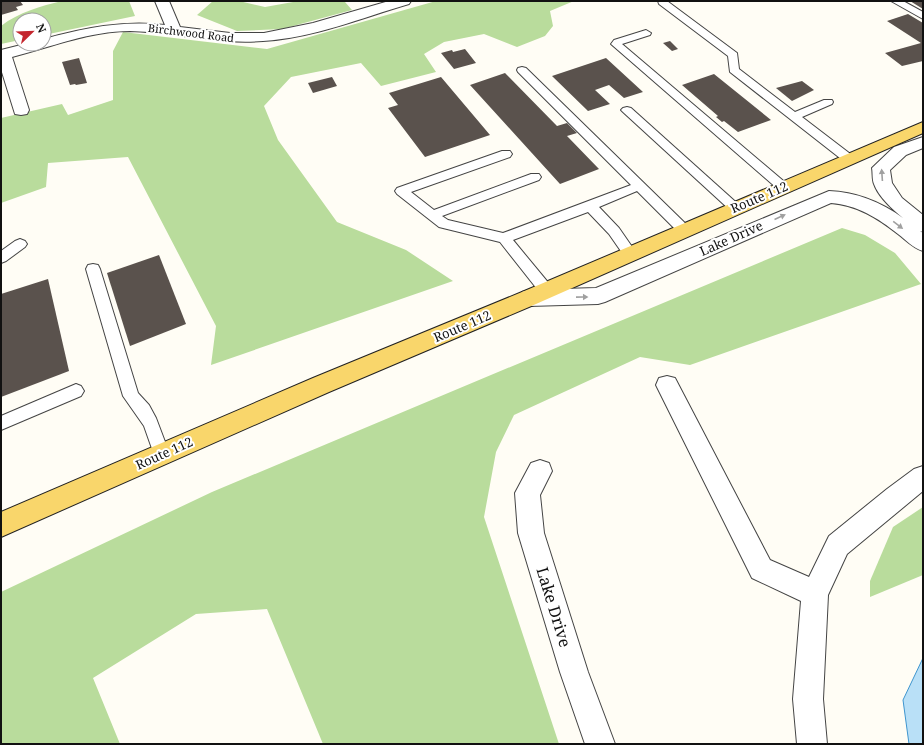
<svg xmlns="http://www.w3.org/2000/svg" width="924" height="745" font-family="'Noto Serif',serif">
  <rect width="100%" height="100%" fill="#fffdf5"/>
  <g fill="#b9dc9c">
    <path d="M 62,1 L 129,1 L 135,16 L 44,35 L 44,20 L 20,20 L 20,40 L 1,44 L 1,26 C 19,12 41,6 62,1 Z"/>
    <path d="M 213,1 L 239,1 L 265,7 L 293,2 L 345,2 L 352,10 L 282,29 L 237,31 L 197,15 Z"/>
    <path d="M 436,1 L 574,1 L 550,11 L 553,26 L 545,36 L 517,47 L 484,34 L 444,42 L 424,54 L 436,72 L 381,86 L 361,63 L 291,77 L 264,106 L 278,140 L 337,222 L 406,250 L 453,281 L 211,365 L 216,326 L 128,157 L 48,163 L 46,187 L 1,203 L 1,118 L 62,104 L 68,115 L 113,100 L 113,51 L 123,32 L 267,49 Z"/>
    <path d="M 842,228 L 865,235 L 895,253 L 921,284 L 690,365 L 640,357 L 514,415 L 496,452 L 484,517 L 559,744 L 323,744 L 267,609 L 196,614 L 93,678 L 120,744 L 1,744 L 1,592 L 212,492 Z"/>
    <path d="M 923,507 L 923,575 L 870,597 L 870,581 L 893,527 Z"/>
  </g>
  <path fill="#b9e0f7" stroke="#3f96cf" d="M 923,658 L 923,744 L 909,744 L 903,700 Z"/>
  <g fill="#5a524d">
    <path d="M 1,1 L 20,1 L 23,5 L 16,7 L 18,10 L 1,15 Z"/>
    <path d="M 910,1 L 923,1 L 923,9 Z"/>
    <path d="M 908,14 L 923,23 L 923,61 L 902,66 L 885,53 L 921,43 L 887,21 Z"/>
    <path d="M 670,41 L 678,49 L 672,51 L 663,43 Z"/>
    <path d="M 465,49 L 476,63 L 454,69 L 441,53 L 452,50 L 453,52 Z"/>
    <path d="M 79,58 L 87,83 L 76,85 L 75,84 L 70,85 L 62,62 Z"/>
    <path d="M 606,58 L 643,92 L 624,98 L 609,85 L 595,90 L 610,104 L 588,111 L 552,76 Z"/>
    <path d="M 505,73 L 557,126 L 567,123 L 577,133 L 567,136 L 599,169 L 560,184 L 470,85 Z"/>
    <path d="M 714,74 L 771,120 L 738,132 L 724,121 L 722,122 L 716,117 L 718,116 L 682,85 Z"/>
    <path d="M 332,77 L 337,86 L 313,93 L 308,83 Z"/>
    <path d="M 441,77 L 490,135 L 425,157 L 388,108 L 398,105 L 389,93 Z"/>
    <path d="M 802,81 L 814,90 L 792,101 L 776,88 Z"/>
    <path d="M 159,255 L 186,324 L 130,346 L 107,273 Z"/>
    <path d="M 48,279 L 69,371 L 1,397 L 1,294 Z"/>
  </g>
  <g fill="none" stroke-linecap="round" stroke-linejoin="round">
    <g stroke="#444" stroke-width="2">
      <g id="service">
        <path d="M 658,1 L 667,1 L 737,53 L 739,69 L 795,112 L 824,100 L 832,100 L 833,102 L 832,104 L 802,117 L 853,156 L 855,159 L 853,162 L 845,162 L 730,72 L 728,56 L 659,4 Z"/>
        <path d="M 891,1 L 903,1 L 923,12 L 923,19 Z"/>
        <path d="M 646,30 L 651,33 L 650,35 L 622,44 L 787,184 L 789,187 L 787,190 L 783,191 L 779,190 L 611,44 L 614,40 Z"/>
        <path d="M 522,67 L 526,68 L 689,227 L 690,230 L 689,233 L 684,235 L 679,233 L 637,191 L 599,207 L 619,228 L 637,254 L 635,257 L 630,259 L 625,257 L 609,234 L 588,212 L 513,240 L 551,286 L 553,290 L 551,294 L 546,295 L 541,294 L 500,242 L 439,227 L 397,194 L 395,191 L 397,188 L 502,151 L 510,151 L 512,154 L 510,157 L 411,192 L 434,210 L 531,174 L 539,174 L 541,177 L 539,180 L 442,216 L 448,220 L 503,233 L 631,185 L 518,72 L 517,70 L 518,68 Z"/>
        <path d="M 627,107 L 631,108 L 739,205 L 741,208 L 739,211 L 735,212 L 731,211 L 623,112 L 621,110 L 623,108 Z"/>
        <path d="M 20,239 L 25,241 L 27,244 L 25,247 L 6,261 L 1,263 L 1,251 L 15,241 Z"/>
        <path d="M 93,264 L 98,265 L 100,269 L 138,393 L 149,405 L 156,418 L 170,455 L 168,460 L 162,462 L 156,460 L 144,426 L 123,396 L 86,269 L 88,265 Z"/>
        <path d="M 76,384 L 81,386 L 84,391 L 81,396 L 1,430 L 1,416 Z"/>
      </g>
    </g>
    <g stroke="#444" stroke-width="2">
      <g id="minor">
        <path d="M 155,1 L 169,1 L 180,27 L 230,33 L 264,33 L 313,23 L 389,1 L 411,1 L 409,4 C 361,18 313,38 263,41 C 218,45 175,32 130,31 C 90,31 51,47 12,57 L 29,110 L 27,114 L 21,115 L 15,114 L 1,69 L 1,50 L 25,44 L 44,44 L 44,39 C 84,28 123,20 165,25 Z"/>
        <path d="M 923,137 L 923,148 L 906,155 L 890,170 L 892,183 L 902,198 L 923,215 L 923,232 L 920,231 L 923,233 L 923,251 C 913,248 906,240 898,234 C 878,218 857,205 831,203 L 605,302 L 598,304 L 529,306 L 522,304 L 519,298 L 522,292 L 529,290 L 596,288 L 829,191 C 857,192 881,202 903,218 C 893,210 878,196 874,184 C 872,179 873,173 872,168 L 894,147 Z"/>
        <path d="M 667,376 L 675,378 L 770,560 L 809,577 L 829,536 L 887,489 L 914,469 L 923,466 L 923,491 L 847,554 L 828,595 L 823,699 L 827,744 L 797,744 L 793,699 L 801,601 L 752,578 L 656,385 L 659,378 Z"/>
        <path d="M 540,460 L 549,463 L 552,471 L 540,495 L 544,533 L 588,672 L 615,744 L 585,744 L 560,672 L 518,533 L 515,493 L 531,463 Z"/>
      </g>
    </g>
    <g stroke="#222" stroke-width="2">
      <path id="primary" d="M 923,122 L 923,133 L 536,304 L 329,392 L 1,537 L 1,512 L 313,378 L 522,292 Z"/>
    </g>
    <use href="#service" fill="#fff" fill-rule="evenodd"/>
    <use href="#minor" fill="#fff" fill-rule="evenodd"/>
    <use href="#primary" fill="#f9d66b" fill-rule="evenodd"/>
  </g>
  <defs><path id="oneway-solid" d="M-6-.8H1V-3.2L6.5 0L1 3.2V.8H-6Z"/></defs>
  <g fill="#a0a0a0">
    <use href="#oneway-solid" transform="translate(882 175) rotate(-94)"/>
    <use href="#oneway-solid" transform="translate(780 217) rotate(-24)"/>
    <use href="#oneway-solid" transform="translate(898 225) rotate(37)"/>
    <use href="#oneway-solid" transform="translate(582 297) rotate(-1)"/>
  </g>
  <g text-anchor="middle" stroke-width="4" stroke-linejoin="round" paint-order="stroke">
    <g font-size="11" fill="#111" stroke="#fff">
      <text transform="translate(191 33) rotate(7)" y="4">Birchwood Road</text>
    </g>
    <g font-size="13" fill="#111" stroke="#fff">
      <text transform="translate(759 197) rotate(-23)" y="5">Route 112</text>
      <text transform="translate(731 238) rotate(-24)" y="5">Lake Drive</text>
      <text transform="translate(462 326) rotate(-23)" y="5">Route 112</text>
      <text transform="translate(164 453) rotate(-24)" y="5">Route 112</text>
    </g>
    <g font-size="16" fill="#111" stroke="#fff">
      <text transform="translate(554 607) rotate(73)" y="6">Lake Drive</text>
    </g>
  </g>
  <rect width="924" height="745" fill="none" stroke="#111111" stroke-width="4"/>
  <g transform="translate(32 32) rotate(67)"><circle r="19" fill="#ffffff" stroke="#a0a0a0"/>
  <path d="M0-3L7 15L0 10L-7 15Z" fill="#c4262e"/>
  <text y="-6" font-size="11" font-weight="bold" text-anchor="middle" fill="#111111">N</text>
  </g>
</svg>
